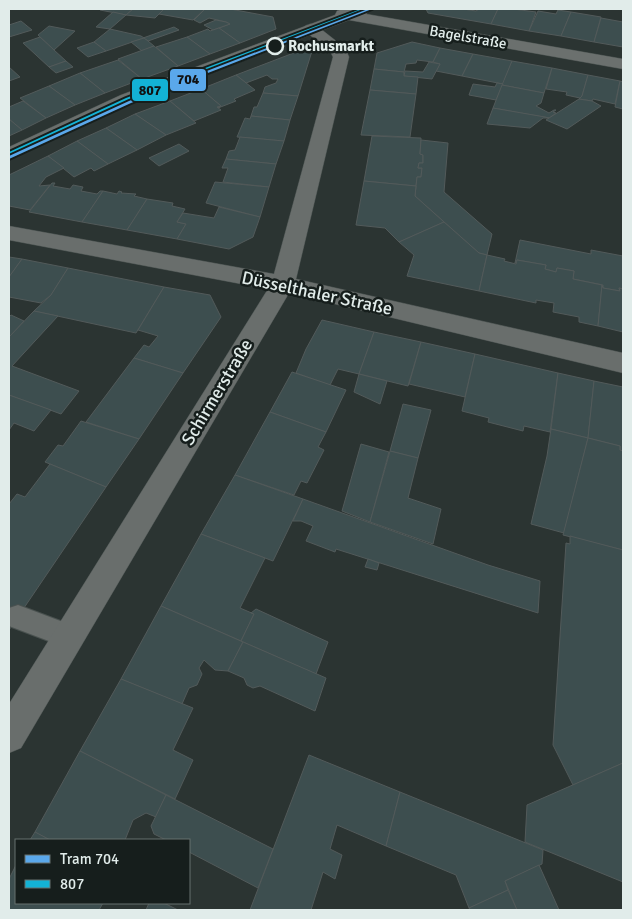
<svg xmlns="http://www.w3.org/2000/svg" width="632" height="919" font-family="Signika,sans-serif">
  <rect width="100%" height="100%" fill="#2b3432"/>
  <g fill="#3d4e4f" stroke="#525a5a">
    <path d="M 101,9 L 133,9 L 126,15 L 100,10 Z"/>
    <path d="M 133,9 L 164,9 L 155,18 L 126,15 Z"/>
    <path d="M 164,9 L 205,9 L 193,20 L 159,14 Z"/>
    <path d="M 205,9 L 230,9 L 273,17 L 276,29 L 240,43 L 219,28 L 230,24 L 226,22 L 209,18 L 200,23 L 194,20 Z"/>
    <path d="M 426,9 L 463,9 L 476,11 L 479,9 L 498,9 L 491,24 L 428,13 Z"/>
    <path d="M 498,9 L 513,9 L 536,12 L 529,31 L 491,24 Z"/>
    <path d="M 558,10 L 571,12 L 561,36 L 529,31 L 538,11 L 556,14 Z"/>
    <path d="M 113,12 L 126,15 L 110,29 L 96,27 Z"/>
    <path d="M 571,12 L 601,17 L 594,42 L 561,36 Z"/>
    <path d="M 601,18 L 623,22 L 623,47 L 594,42 Z"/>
    <path d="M 216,20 L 226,22 L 230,24 L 213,30 L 204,25 Z"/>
    <path d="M 21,21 L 32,30 L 9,37 L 9,25 Z"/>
    <path d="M 49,26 L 75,31 L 54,50 L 38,35 Z"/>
    <path d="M 174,27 L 179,30 L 148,41 L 143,38 Z"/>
    <path d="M 219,28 L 240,43 L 210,54 L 187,37 L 208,29 L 210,31 Z"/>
    <path d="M 110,29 L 141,36 L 144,38 L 106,51 L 94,42 Z"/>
    <path d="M 40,37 L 54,50 L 66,61 L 49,67 L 23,43 Z"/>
    <path d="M 187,37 L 210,54 L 178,66 L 156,47 Z"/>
    <path d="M 144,38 L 148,41 L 154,46 L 142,51 L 131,42 Z"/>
    <path d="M 94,42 L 106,51 L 88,57 L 77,48 Z"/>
    <path d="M 412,42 L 440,48 L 433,62 L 417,60 L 416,63 L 406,64 L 404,72 L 374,69 L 377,53 Z"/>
    <path d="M 154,46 L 178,66 L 142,79 L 118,59 Z"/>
    <path d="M 440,48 L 473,54 L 462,76 L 436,71 L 440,64 L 433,62 Z"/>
    <path d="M 304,49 L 312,51 L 298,96 L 263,93 L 265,87 L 276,83 L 278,79 L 272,79 L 267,75 L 246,83 L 236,75 Z"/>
    <path d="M 473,54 L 512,61 L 503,84 L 462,76 Z"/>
    <path d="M 118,60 L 142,79 L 105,93 L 80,73 Z"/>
    <path d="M 66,61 L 73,67 L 56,73 L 49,67 Z"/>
    <path d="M 512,61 L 552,68 L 544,93 L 502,85 Z"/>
    <path d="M 429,62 L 440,64 L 432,79 L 404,76 L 405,71 L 423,72 Z"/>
    <path d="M 9,67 L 20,77 L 9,81 Z"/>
    <path d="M 552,68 L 588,75 L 582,96 L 580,98 L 566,95 L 567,92 L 546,89 Z"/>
    <path d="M 374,69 L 404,72 L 404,76 L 418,77 L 416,94 L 370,90 Z"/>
    <path d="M 80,73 L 105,93 L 75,105 L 49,86 Z"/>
    <path d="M 236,75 L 255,90 L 234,99 L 236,101 L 218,108 L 221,106 L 201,89 Z"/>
    <path d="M 588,75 L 620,81 L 615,104 L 593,99 L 592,101 L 579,99 L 582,96 Z"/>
    <path d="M 620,81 L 623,82 L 623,109 L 615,107 Z"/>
    <path d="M 497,83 L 503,84 L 496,100 L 469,95 L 473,84 L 495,87 Z"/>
    <path d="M 502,85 L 544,93 L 541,103 L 536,106 L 549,113 L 554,110 L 556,110 L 553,112 L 556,113 L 549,118 L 493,108 Z"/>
    <path d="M 49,86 L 75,105 L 46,118 L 20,98 Z"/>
    <path d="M 201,89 L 221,106 L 217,107 L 221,110 L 194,121 L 170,101 Z"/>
    <path d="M 370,90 L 416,94 L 410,137 L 361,135 Z"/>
    <path d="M 263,93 L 298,96 L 290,120 L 251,116 L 254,107 L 257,107 Z"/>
    <path d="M 579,99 L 592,101 L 601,106 L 567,129 L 546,120 Z"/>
    <path d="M 23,101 L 46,118 L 22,130 L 9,119 L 9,107 Z"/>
    <path d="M 170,101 L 196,123 L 166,135 L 135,114 Z"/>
    <path d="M 493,108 L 545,117 L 549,118 L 543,118 L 530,128 L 487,124 Z"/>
    <path d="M 135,114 L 166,135 L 137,150 L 106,128 Z"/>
    <path d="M 251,116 L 290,120 L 284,141 L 237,137 L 245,118 L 250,119 Z"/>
    <path d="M 9,119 L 22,130 L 9,136 Z"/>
    <path d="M 106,128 L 137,150 L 108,164 L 77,141 Z"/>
    <path d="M 372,136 L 421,138 L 420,154 L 423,155 L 423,163 L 419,163 L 418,168 L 422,168 L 421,177 L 417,177 L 416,186 L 364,181 Z"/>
    <path d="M 240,137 L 284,141 L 276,164 L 226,159 L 229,151 L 235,150 Z"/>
    <path d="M 421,140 L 448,143 L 444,192 L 492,234 L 487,255 L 479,253 L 415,196 L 417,177 L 421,177 L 422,168 L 418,168 L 419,163 L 423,163 L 423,155 L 420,154 Z"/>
    <path d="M 77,141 L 108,164 L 94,171 L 91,168 L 74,177 L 48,156 Z"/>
    <path d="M 179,144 L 189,151 L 159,166 L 149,158 Z"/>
    <path d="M 48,156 L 64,168 L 46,177 L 39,186 L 50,185 L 30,210 L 9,206 L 9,175 Z"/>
    <path d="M 226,159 L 276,164 L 269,187 L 223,182 L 228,168 L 222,168 Z"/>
    <path d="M 364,181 L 416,186 L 415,196 L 444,222 L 399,242 L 385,228 L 356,225 Z"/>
    <path d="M 215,182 L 269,187 L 260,217 L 206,203 Z"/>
    <path d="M 52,183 L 55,183 L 53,186 L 70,189 L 73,185 L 83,187 L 81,191 L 97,194 L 100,191 L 103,191 L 82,222 L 29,212 Z"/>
    <path d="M 103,191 L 117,194 L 119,191 L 122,192 L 121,193 L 136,194 L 134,196 L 147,199 L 127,230 L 82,222 Z"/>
    <path d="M 147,199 L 173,203 L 172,206 L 185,209 L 177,222 L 186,224 L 177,239 L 127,230 Z"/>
    <path d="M 219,207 L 260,217 L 253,237 L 229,249 L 177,239 L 186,224 L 177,222 L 183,213 L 214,218 Z"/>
    <path d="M 444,222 L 479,253 L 487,255 L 479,291 L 407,276 L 414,255 L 399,242 Z"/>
    <path d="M 520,240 L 591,254 L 591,250 L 623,256 L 623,289 L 619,288 L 620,291 L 603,288 L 603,285 L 573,279 L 574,271 L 557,268 L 556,272 L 545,269 L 546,265 L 517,260 L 515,263 Z"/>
    <path d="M 487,255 L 505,259 L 504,261 L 516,264 L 517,260 L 546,265 L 545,269 L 556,272 L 557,268 L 574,271 L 573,279 L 602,285 L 598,326 L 579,322 L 579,317 L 553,312 L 554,303 L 536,300 L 536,303 L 479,291 Z"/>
    <path d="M 9,257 L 22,259 L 9,277 Z"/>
    <path d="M 22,259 L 68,268 L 51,295 L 41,303 L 9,297 L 9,277 Z"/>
    <path d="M 68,268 L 164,287 L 136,333 L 34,311 L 51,295 Z"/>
    <path d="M 602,285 L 603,288 L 620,291 L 619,288 L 623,289 L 623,332 L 598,326 Z"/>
    <path d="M 164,287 L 210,295 L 221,317 L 183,373 L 134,358 L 144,345 L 149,347 L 158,336 L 138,330 Z"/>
    <path d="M 34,311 L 58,316 L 12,366 L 79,391 L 61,414 L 9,395 L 9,337 Z"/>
    <path d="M 11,315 L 24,321 L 9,337 L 9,317 Z"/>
    <path d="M 322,320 L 374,332 L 359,374 L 338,369 L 330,385 L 296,373 L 306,349 Z"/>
    <path d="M 374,332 L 421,342 L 408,386 L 359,374 Z"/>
    <path d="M 421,342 L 475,354 L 465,397 L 409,384 Z"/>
    <path d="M 475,354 L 558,373 L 550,432 L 524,426 L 523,431 L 488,422 L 489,418 L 462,411 Z"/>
    <path d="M 134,358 L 183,373 L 139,439 L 86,422 Z"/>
    <path d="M 292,372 L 346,390 L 326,432 L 270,412 Z"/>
    <path d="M 558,373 L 594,381 L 588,438 L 551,429 Z"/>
    <path d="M 359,374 L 387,381 L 380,404 L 354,392 Z"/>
    <path d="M 594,381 L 623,387 L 623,451 L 620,450 L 620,446 L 588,438 Z"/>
    <path d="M 9,395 L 51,410 L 34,431 L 14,423 L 9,430 Z"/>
    <path d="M 403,404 L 431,410 L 418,458 L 390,451 Z"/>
    <path d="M 270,412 L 326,432 L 318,447 L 324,450 L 307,483 L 301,481 L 294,495 L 235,475 Z"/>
    <path d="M 81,421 L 139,439 L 106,487 L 45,462 L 58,445 L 63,446 Z"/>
    <path d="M 551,429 L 588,438 L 564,533 L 531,524 L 547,456 Z"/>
    <path d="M 588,438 L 620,446 L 620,450 L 623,451 L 623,550 L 563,535 Z"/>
    <path d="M 361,444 L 389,452 L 370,522 L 342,511 Z"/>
    <path d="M 390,451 L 418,458 L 408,498 L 441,509 L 433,544 L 370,522 Z"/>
    <path d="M 50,464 L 106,487 L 9,630 L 9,504 L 17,494 L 25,497 Z"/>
    <path d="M 235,475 L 303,499 L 273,561 L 201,534 Z"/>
    <path d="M 303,499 L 488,565 L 540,581 L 538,613 L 336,549 L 335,552 L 306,541 L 313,526 L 301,521 L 293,521 Z"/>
    <path d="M 201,534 L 265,558 L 240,608 L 254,614 L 241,641 L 161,606 Z"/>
    <path d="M 570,536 L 623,550 L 623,763 L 573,785 L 553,745 L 566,543 L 570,544 Z"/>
    <path d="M 368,559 L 379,563 L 377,570 L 365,567 Z"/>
    <path d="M 161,606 L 243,642 L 228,671 L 215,670 L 204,660 L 199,668 L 202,674 L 197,685 L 189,688 L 182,704 L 121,679 Z"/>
    <path d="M 256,609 L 328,642 L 316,674 L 241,641 L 254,614 L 251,613 Z"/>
    <path d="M 243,642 L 326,678 L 315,711 L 260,686 L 253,688 L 247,685 L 244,678 L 228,671 Z"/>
    <path d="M 121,679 L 193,708 L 173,750 L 193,760 L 175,799 L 80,751 Z"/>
    <path d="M 80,751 L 166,795 L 156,817 L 146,813 L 133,820 L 125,840 L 50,840 L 35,832 Z"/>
    <path d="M 309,755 L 400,792 L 386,846 L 337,825 L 330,849 L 342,855 L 335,879 L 323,872 L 311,910 L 250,910 Z"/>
    <path d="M 623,763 L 623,882 L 525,842 L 527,805 Z"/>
    <path d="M 400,792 L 543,850 L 542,864 L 505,881 L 508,890 L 469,908 L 456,875 L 386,846 Z"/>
    <path d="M 166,795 L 273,849 L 258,888 L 189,852 L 189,840 L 166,840 L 154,834 L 151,826 Z"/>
    <path d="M 35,832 L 50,840 L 30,840 Z"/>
    <path d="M 16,865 L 16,903 L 103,903 L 99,910 L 9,910 L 9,879 Z"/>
    <path d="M 539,865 L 559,910 L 517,910 L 505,881 Z"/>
    <path d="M 508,890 L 517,910 L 470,910 L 469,908 Z"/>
    <path d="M 149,903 L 164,903 L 178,910 L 146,910 Z"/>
  </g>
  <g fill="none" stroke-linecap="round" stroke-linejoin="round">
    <g stroke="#49514f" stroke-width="2">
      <path id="lane" d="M 18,605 L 79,628 L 82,637 L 79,646 L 70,649 L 9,626 L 9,608 Z"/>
    </g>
    <g stroke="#49514f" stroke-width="1">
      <path id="street" d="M 311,24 L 317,26 L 345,48 L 349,57 L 296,279 L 623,353 L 623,373 L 289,293 L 21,748 L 9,753 L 9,704 L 268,289 L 9,240 L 9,226 L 274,274 L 333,57 L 331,53 L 303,29 L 305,26 Z"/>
    </g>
    <g stroke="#49514f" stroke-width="1">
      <path id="secondary" d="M 342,9 L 371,9 L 366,14 L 623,59 L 623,69 L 349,20 L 133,103 L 9,160 L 9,147 L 121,95 L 335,15 L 337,11 Z"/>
    </g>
    <use href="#lane" fill="#696e6c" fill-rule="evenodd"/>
    <use href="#street" fill="#696e6c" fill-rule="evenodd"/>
    <use href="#secondary" fill="#6b706e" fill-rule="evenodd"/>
    <g stroke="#161e1c" stroke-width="4">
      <path id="bus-1" d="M 361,9 L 366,9 L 128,100 L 9,155 L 9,152 L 126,98 Z"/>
    </g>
    <use href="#bus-1" fill="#13b2d5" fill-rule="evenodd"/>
    <g stroke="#161e1c" stroke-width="4">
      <path id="tram-1" d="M 368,9 L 372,9 L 131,103 L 9,159 L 9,156 L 129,101 Z"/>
    </g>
    <use href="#tram-1" fill="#5aa8eb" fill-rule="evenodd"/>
  </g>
  <circle fill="#161e1c" stroke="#e1ecea" stroke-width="2.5" cx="275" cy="46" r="8"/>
  <g text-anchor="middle" stroke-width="5" stroke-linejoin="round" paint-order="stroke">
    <g font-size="15" fill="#e1ecea" stroke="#161e1c">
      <text transform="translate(468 37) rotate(10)" y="5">Bagelstraße</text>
    </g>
    <g font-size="15" font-weight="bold" fill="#e1ecea" stroke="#161e1c" text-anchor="start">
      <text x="288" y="51">Rochusmarkt</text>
    </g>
    <g font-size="18" fill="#e1ecea" stroke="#161e1c">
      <text transform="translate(317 293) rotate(12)" y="6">Düsselthaler Straße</text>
      <text transform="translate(217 392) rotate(-59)" y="6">Schirmerstraße</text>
    </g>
  </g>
  <g stroke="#161e1c" stroke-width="2">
    <rect x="169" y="68" width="38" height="24" rx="5" fill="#5aa8eb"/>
    <rect x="131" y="78" width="38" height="24" rx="5" fill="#13b2d5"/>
  </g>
  <g font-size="14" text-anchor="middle" font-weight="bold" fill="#111">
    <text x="188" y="84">704</text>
    <text x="150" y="95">807</text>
  </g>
  <rect width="632" height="919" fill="none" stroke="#e1ecea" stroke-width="20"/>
  <rect x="15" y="839" width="175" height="65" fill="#161e1c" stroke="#67706e"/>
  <rect x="25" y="855" width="25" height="8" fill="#5aa8eb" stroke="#67706e"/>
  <text x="60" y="864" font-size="15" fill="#e1ecea">Tram 704</text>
  <rect x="25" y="880" width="25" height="8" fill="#13b2d5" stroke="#67706e"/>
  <text x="60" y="889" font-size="15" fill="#e1ecea">807</text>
</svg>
